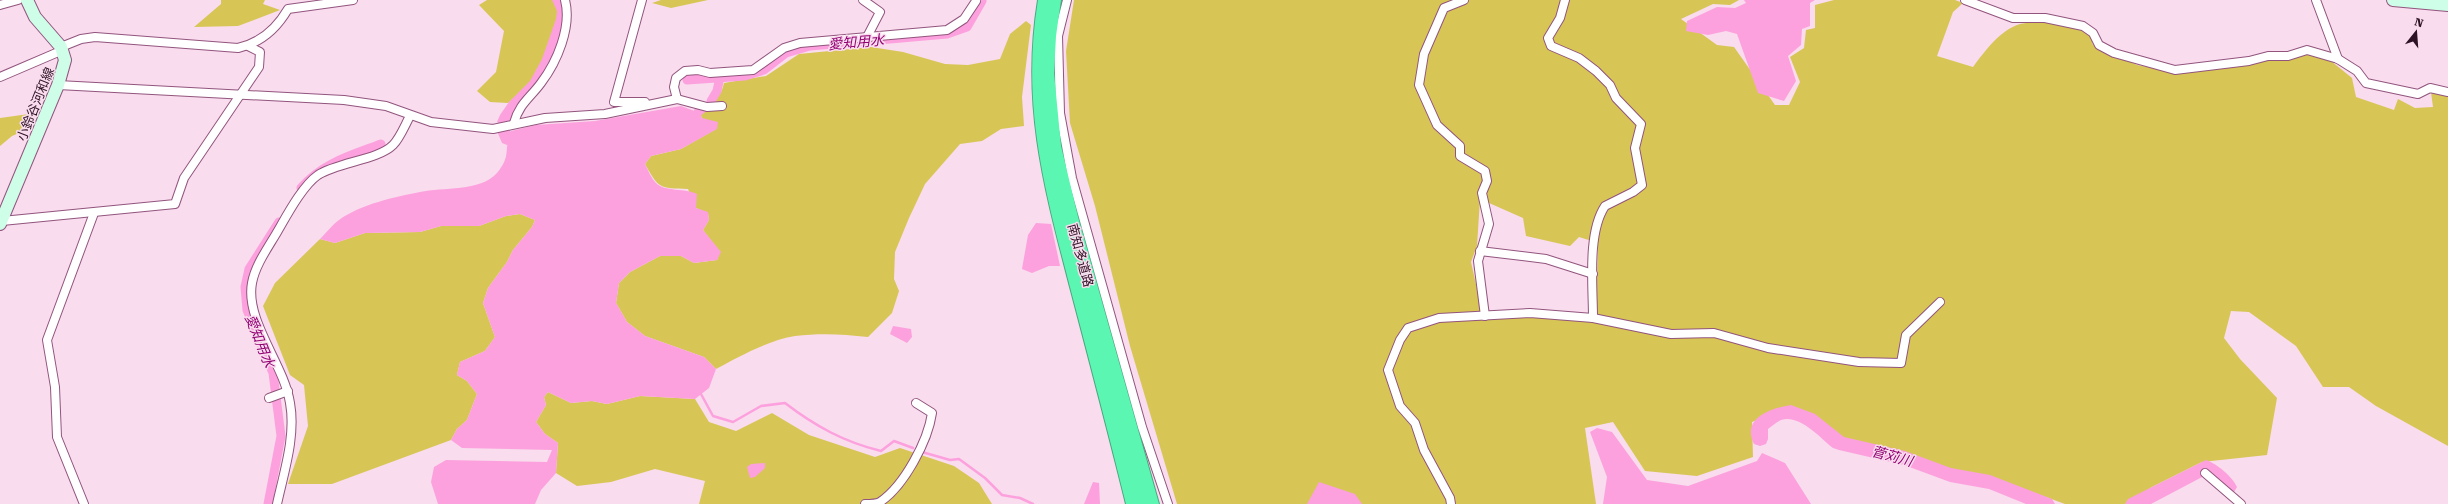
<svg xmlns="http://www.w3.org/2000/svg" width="2448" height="504" font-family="'Roboto Serif','Noto Sans JP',serif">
  <rect width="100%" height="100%" fill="#f9dcee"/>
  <g fill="#d7c655" fill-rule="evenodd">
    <path d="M 221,0 L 265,0 L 263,4 L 280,10 L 238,26 L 194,27 L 221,4 Z"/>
    <path d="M 487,0 L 554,0 L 559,12 L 556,29 L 531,85 L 508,103 L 490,102 L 477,91 L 496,72 L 504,31 L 479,5 Z"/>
    <path d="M 661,0 L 708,0 L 671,8 L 652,3 Z"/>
    <path d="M 1074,0 L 1739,0 L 1730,5 L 1713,4 L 1681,19 L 1717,45 L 1734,47 L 1775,105 L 1789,105 L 1800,82 L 1790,57 L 1804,48 L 1806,30 L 1815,28 L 1815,5 L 1834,0 L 1955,0 L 1963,3 L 1953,12 L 1937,56 L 1973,67 C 1985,51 2000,30 2020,24 C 2036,20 2077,22 2089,34 C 2091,36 2092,41 2093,45 L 2137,65 L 2179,73 L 2254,64 L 2271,59 L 2290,60 L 2308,53 L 2331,61 L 2352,78 L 2356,97 L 2394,110 L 2398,99 L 2415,108 L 2433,107 L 2431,92 L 2448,96 L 2448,446 L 2376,406 L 2349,387 L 2323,387 L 2296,346 L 2249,312 L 2231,311 L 2224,338 L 2240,359 L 2277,398 L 2267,455 L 2202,462 L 2152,487 L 2125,504 L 2065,504 L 1990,477 L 1951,469 L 1904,453 L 1850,443 L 1811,416 L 1790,408 L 1752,422 L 1753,457 L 1697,476 L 1645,471 L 1613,422 L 1585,428 L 1596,504 L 1177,504 L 1130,346 L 1095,206 L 1070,123 L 1066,51 ZM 1480,199 L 1523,218 L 1526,236 L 1570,246 L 1579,237 L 1598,243 L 1596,321 L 1531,316 L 1484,320 L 1471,262 L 1477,246 Z"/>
    <path d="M 1026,21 L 1031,25 L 1022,97 L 1024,126 L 1001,129 L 982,141 L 960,144 L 925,184 L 909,218 L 895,252 L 894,279 L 899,291 L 892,313 L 868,337 C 843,334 819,333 795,336 C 769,340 738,357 716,369 L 704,357 L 645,336 L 627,322 L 616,303 L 619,283 L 630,272 L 660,256 L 681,256 L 694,263 L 717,260 L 720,252 L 703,230 L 709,220 L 708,213 L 696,208 L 688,189 C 659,188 659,189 645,164 L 651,156 L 681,149 L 716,129 L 702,118 L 700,113 C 712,104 721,98 724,83 L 766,76 L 799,54 L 871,47 L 903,52 L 945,64 L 968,65 L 1000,59 L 1010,34 Z"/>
    <path d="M 36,113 L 28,129 L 12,136 L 0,146 L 0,118 Z"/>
    <path d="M 520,214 L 535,220 L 532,227 L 513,250 L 507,262 L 488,288 L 483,303 L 495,337 L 485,351 L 460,362 L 457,375 L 467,381 L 477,394 L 467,420 L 457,429 L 451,440 L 332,484 L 288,484 L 308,426 L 304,385 L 290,375 L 263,306 L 275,283 L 320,239 L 335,243 L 365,233 L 420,232 L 441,226 L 479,226 L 506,216 Z"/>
    <path d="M 548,392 L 571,403 L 592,401 L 607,404 L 640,396 L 695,399 L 709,422 L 736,431 L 772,413 L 809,435 L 875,457 L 900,448 L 954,466 L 979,483 L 992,504 L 699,504 L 705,481 L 655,469 L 611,482 L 577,486 L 556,473 L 558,443 L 545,434 L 536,422 L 546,405 L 544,397 Z"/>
  </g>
  <g fill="#fca1dd">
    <path d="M 1744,0 L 1815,0 L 1810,3 L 1810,26 L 1802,29 L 1801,45 L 1788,56 L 1796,81 L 1784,101 L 1758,93 L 1737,34 L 1726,31 L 1708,35 L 1686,31 L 1687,21 L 1717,7 L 1735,8 L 1746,3 Z"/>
    <path d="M 681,106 L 700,113 L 702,118 L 718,122 L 717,129 L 681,149 L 651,156 L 645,164 C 648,170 651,178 656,183 C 664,192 686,188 697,194 L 696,208 L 708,212 L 709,220 L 703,230 L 721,252 L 717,260 L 694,263 L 681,256 L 660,256 L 630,272 L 619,283 L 616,303 L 627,322 L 645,336 L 704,357 L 716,369 L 709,388 L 695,399 L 640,396 L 607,404 L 592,401 L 571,403 L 548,392 L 544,397 L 546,405 L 536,422 L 545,434 L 558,443 L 556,473 L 541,490 L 535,504 L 438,504 L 431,482 L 434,467 L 446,460 L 547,462 L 552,450 L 462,448 L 451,440 L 457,429 L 467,420 L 477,394 L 467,381 L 457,375 L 460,362 L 485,351 L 495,337 L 483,303 L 488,288 L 507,262 L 513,250 L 532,227 L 535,220 L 520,214 L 506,216 L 479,226 L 441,226 L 420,232 L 365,233 L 335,243 L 320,239 C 326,233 332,225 339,220 C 361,204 395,197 420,192 C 443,187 480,192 497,173 C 512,155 503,150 511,131 L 536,125 L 595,121 Z"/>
    <path d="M 1036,223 L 1051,224 L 1060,266 L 1049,266 L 1032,273 L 1022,269 L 1028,235 Z"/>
    <path d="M 893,326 L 911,329 L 912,337 L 907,343 L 890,334 Z"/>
    <path d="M 1597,428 L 1612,432 L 1647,480 L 1688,486 L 1757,461 L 1762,453 L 1785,463 L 1811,504 L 1603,504 L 1607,477 L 1590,432 Z"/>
    <path d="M 765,463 L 765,468 L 755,477 L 750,478 L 747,467 L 751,464 Z"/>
    <path d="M 1093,482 L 1099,483 L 1100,504 L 1084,504 Z"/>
    <path d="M 1319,482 L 1355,494 L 1362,504 L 1307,504 Z"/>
  </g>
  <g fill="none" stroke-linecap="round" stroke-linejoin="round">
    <g stroke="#fca1dd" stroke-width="2.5">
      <path d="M 701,394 L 713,416 L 733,422 L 761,406 L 785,403 C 815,426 844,442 881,451 L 894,441 L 913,448"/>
      <path d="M 922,452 L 950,460 L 959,459 L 985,478 L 1002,495 L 1020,498 L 1033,504"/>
    </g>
    <g stroke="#fca1dd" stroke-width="9">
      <path d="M 687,80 L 745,76 L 764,70 L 786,53 L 810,46 L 947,34 L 967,27 L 982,1"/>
      <path d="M 711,101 L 717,91 L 720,77"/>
      <path d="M 698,112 L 702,109"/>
      <path d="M 301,188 C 322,163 352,155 381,144"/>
      <path d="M 268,504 L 281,436 L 273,373 L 247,310 L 245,287 L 249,269 L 279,222"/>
    </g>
    <g fill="#fca1dd" fill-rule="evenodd">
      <path d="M 552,0 L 564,0 L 569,11 L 569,19 L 555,59 L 540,87 L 519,109 L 509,125 L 505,126 L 509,128 L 514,140 L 507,145 L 502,143 L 497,131 L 503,126 L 497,122 L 500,115 L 509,102 L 530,81 L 542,59 L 556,19 L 557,11 Z"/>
      <path d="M 1791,405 L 1815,414 L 1844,437 L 1905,451 L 1951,468 L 1990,475 L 2052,499 L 2055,504 L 2026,504 L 1989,489 L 1950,482 L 1904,465 L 1839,450 L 1833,448 C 1820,438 1800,414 1781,420 C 1777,422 1772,426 1768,429 L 1768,439 L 1766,444 L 1760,446 L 1754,444 C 1741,418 1771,408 1791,405 Z"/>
      <path d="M 2206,460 C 2217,464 2232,476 2237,487 L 2234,492 C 2221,497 2213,484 2204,476 L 2151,504 L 2125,504 L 2128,499 Z"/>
    </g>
    <g stroke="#92547d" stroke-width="10">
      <g id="minor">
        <path d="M 642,0 L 614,102 L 645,102"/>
        <path d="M 863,0 L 880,12 L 867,37"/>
        <path d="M 1067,0 L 1058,36 L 1060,113 L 1072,178 L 1142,427 L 1168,504"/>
        <path d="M 1464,0 L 1444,8 L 1424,54 L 1419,85 L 1437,125 L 1460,146 L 1460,156 L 1485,171 L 1487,181 L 1482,193 L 1489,224 L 1478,261 L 1485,316"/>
        <path d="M 1565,0 L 1560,18 L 1548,38 L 1551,46 L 1579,58 L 1596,71 L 1610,85 L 1616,98 L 1641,124 L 1635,148 L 1642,185 L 1633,192 L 1605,206 C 1587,233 1593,286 1593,318"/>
        <path d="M 1965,0 L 2013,18 L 2045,18 L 2083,26 L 2093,33 L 2099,45 L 2114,53 L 2175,70 L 2249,61 L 2268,56 L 2288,56 L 2307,50 L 2338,59 L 2357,71 L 2366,83 L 2418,94 L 2430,88 L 2448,92"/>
        <path d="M 2316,0 L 2338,59"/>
        <path d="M 0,5 L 18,0"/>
        <path d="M 61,47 L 81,39 L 95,37 L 238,48 C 260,43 277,28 288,9 L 353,0"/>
        <path d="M 0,77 L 63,50"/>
        <path d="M 58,85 L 344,100 L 386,106 L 431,122 L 493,129 L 545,118 L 605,114 L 677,99 L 707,107 L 722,106"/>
        <path d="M 677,99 L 674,87 L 676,78 L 685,71 L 698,70 L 710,73 L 753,70 L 784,48 L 800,43 L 947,30 L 964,19 L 976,1"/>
        <path d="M 514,123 C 519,104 530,98 541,83 C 557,62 572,27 565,0"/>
        <path d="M 2,221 L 175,204 L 184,178 L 259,67 L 260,52 L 248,46"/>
        <path d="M 1480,251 L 1546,259 L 1593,274"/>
        <path d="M 269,398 L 288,391"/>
        <path d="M 2205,473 L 2241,504"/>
        <path d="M 84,504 L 57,437 L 55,387 L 47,340 L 94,213"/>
        <path d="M 277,504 C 284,472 296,436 290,403 C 284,364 245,321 252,283 C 255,266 267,249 276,234 C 286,217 302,186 318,175 C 338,162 378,160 393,145 C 400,138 405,125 410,116"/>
        <path d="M 865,504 C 869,504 876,504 880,502 C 904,486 928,441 932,413 L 916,403"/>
        <path d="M 1451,504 L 1450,498 L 1424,450 L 1415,423 L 1400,406 L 1388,370 L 1400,340 L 1408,328 L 1439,318 L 1530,313 L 1593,318 L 1671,334 L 1714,333 L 1768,348 L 1859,362 L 1901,363 L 1906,335 L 1940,302"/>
      </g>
    </g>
    <g stroke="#92547d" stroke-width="14">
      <g id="secondary">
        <path d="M 2393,0 L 2448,5"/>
        <path d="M 0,224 L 58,85 L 65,60 L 61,47 L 35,17 L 27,0"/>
      </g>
    </g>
    <g stroke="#4ba780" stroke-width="2">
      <path id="motorway" d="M 1038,0 L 1061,0 L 1056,36 L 1054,73 L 1061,146 L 1078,217 L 1159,504 L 1126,504 C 1108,431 1089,359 1070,287 C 1044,187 1021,104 1038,0 Z"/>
    </g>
    <use href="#minor" stroke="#fff" stroke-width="8"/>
    <use href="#secondary" stroke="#cefde8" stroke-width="12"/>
    <use href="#motorway" fill="#5bf7b2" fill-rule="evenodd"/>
  </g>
  <g text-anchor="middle" stroke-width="3" stroke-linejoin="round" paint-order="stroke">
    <g font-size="13" fill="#2c1224" stroke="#f9dcee">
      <text transform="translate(35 104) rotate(-68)" y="5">小鈴谷河和線</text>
      <text transform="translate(1081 255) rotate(75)" y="5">南知多道路</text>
    </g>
    <g font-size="14" font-style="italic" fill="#920273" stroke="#f9dcee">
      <text transform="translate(856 42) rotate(-5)" y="5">愛知用水</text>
      <text transform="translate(260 341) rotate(68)" y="5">愛知用水</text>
      <text transform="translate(1892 456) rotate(15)" y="5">菅苅川</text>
    </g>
  </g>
  <g transform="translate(2416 32) rotate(17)" stroke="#f9dcee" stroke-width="3" paint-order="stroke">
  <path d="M0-3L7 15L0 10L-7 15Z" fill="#2c1224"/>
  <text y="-6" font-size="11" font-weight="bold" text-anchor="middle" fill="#2c1224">N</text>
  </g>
</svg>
